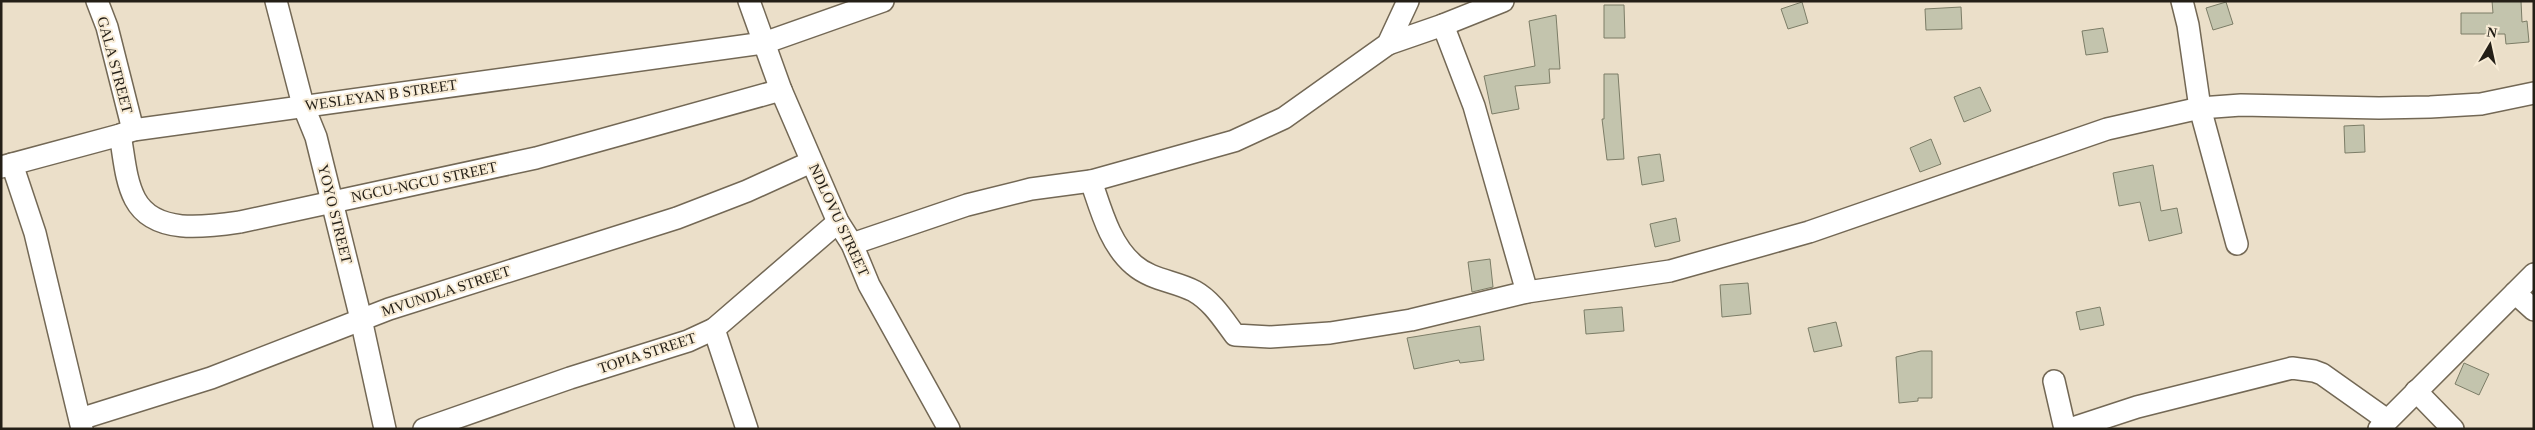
<svg xmlns="http://www.w3.org/2000/svg" width="2535" height="430" font-family="'Times New Roman',serif">
  <rect width="100%" height="100%" fill="#ebdfc9"/>
  <g fill="#c3c4ad" stroke="#7c7d67">
    <path d="M 2492,1 L 2521,1 L 2522,22 L 2527,21 L 2529,42 L 2506,44 L 2505,34 L 2461,34 L 2461,13 L 2493,13 Z"/>
    <path d="M 1802,2 L 1808,23 L 1788,29 L 1781,9 Z"/>
    <path d="M 2226,2 L 2233,24 L 2213,30 L 2206,8 Z"/>
    <path d="M 1604,5 L 1624,5 L 1625,38 L 1604,38 Z"/>
    <path d="M 1961,7 L 1962,29 L 1926,30 L 1925,9 Z"/>
    <path d="M 1556,15 L 1560,69 L 1549,69 L 1550,83 L 1515,86 L 1519,109 L 1492,114 L 1484,76 L 1535,66 L 1529,21 Z"/>
    <path d="M 2103,28 L 2108,52 L 2086,55 L 2082,31 Z"/>
    <path d="M 1604,74 L 1618,74 L 1624,159 L 1607,160 L 1602,119 L 1604,119 Z"/>
    <path d="M 1980,87 L 1991,111 L 1964,122 L 1954,97 Z"/>
    <path d="M 2364,125 L 2365,152 L 2345,153 L 2344,126 Z"/>
    <path d="M 1931,139 L 1941,164 L 1920,172 L 1910,148 Z"/>
    <path d="M 1660,154 L 1664,181 L 1642,185 L 1638,157 Z"/>
    <path d="M 2153,165 L 2161,211 L 2177,208 L 2182,233 L 2149,241 L 2140,202 L 2119,206 L 2113,173 Z"/>
    <path d="M 1676,218 L 1680,241 L 1655,247 L 1650,224 Z"/>
    <path d="M 1490,259 L 1493,287 L 1472,292 L 1468,262 Z"/>
    <path d="M 1748,283 L 1751,314 L 1722,317 L 1720,285 Z"/>
    <path d="M 1622,307 L 1624,331 L 1586,334 L 1584,310 Z"/>
    <path d="M 2100,307 L 2104,325 L 2080,330 L 2076,312 Z"/>
    <path d="M 1836,322 L 1842,346 L 1814,352 L 1808,328 Z"/>
    <path d="M 1480,326 L 1484,360 L 1460,363 L 1459,360 L 1414,369 L 1407,338 Z"/>
    <path d="M 1921,351 L 1932,351 L 1932,398 L 1918,398 L 1918,401 L 1899,403 L 1896,357 Z"/>
    <path d="M 2464,363 L 2489,374 L 2479,395 L 2455,384 Z"/>
  </g>
  <g fill="none" stroke-linecap="round" stroke-linejoin="round">
    <g stroke="#736855" stroke-width="24">
      <g id="minor">
        <path d="M 97,1 L 107,27 L 133,130"/>
        <path d="M 276,1 L 303,105 L 316,137 L 361,319 L 385,429"/>
        <path d="M 749,1 L 781,90 L 838,222 L 852,244 L 869,285 L 949,429"/>
        <path d="M 2182,1 L 2188,25 L 2200,108 L 2237,244"/>
        <path d="M 1443,25 L 1474,106 L 1527,292"/>
        <path d="M 1388,44 L 1443,25 L 1503,1"/>
        <path d="M 120,135 C 124,155 125,180 135,199 C 154,235 206,227 240,222 L 536,158 L 781,90"/>
        <path d="M 12,164 L 35,233 L 82,429"/>
        <path d="M 1,167 L 120,135 L 133,130 L 764,43 L 883,1"/>
        <path d="M 1091,181 C 1101,210 1110,245 1134,265 C 1151,280 1175,281 1194,291 C 1212,301 1223,319 1235,335 L 1270,337 L 1330,333 L 1411,320 L 1527,292 L 1670,271 L 1809,232 L 2107,129 L 2200,108 L 2241,105 L 2379,108 L 2430,107 L 2481,104 L 2534,93"/>
        <path d="M 852,244 L 967,205 L 1031,189 L 1091,181 L 1234,141 L 1284,118 L 1388,44 L 1408,1"/>
        <path d="M 2515,293 L 2534,310"/>
        <path d="M 714,329 L 747,429"/>
        <path d="M 2054,381 L 2065,429"/>
        <path d="M 2416,391 L 2453,429"/>
        <path d="M 80,419 L 211,378 L 389,309 L 677,218 L 747,191 L 811,162"/>
        <path d="M 424,429 L 570,378 L 688,341 L 714,329 L 838,222"/>
        <path d="M 2070,429 L 2137,407 L 2292,368 L 2314,371 L 2322,374 L 2387,420"/>
        <path d="M 2379,429 L 2534,274"/>
      </g>
    </g>
    <use href="#minor" stroke="#fff" stroke-width="21"/>
  </g>
  <g text-anchor="middle" stroke-width="4" stroke-linejoin="round" paint-order="stroke">
    <g font-size="15" fill="#241f17" stroke="#f8ecd6">
      <text transform="translate(115 65) rotate(75)" y="5">GALA STREET</text>
      <text transform="translate(381 95) rotate(-8)" y="5">WESLEYAN B STREET</text>
      <text transform="translate(424 182) rotate(-12)" y="5">NGCU-NGCU STREET</text>
      <text transform="translate(335 214) rotate(76)" y="5">YOYO STREET</text>
      <text transform="translate(839 220) rotate(65)" y="5">NDLOVU STREET</text>
      <text transform="translate(446 291) rotate(-18)" y="5">MVUNDLA STREET</text>
      <text transform="translate(647 353) rotate(-18)" y="5">TOPIA STREET</text>
    </g>
  </g>
  <rect width="2535" height="430" fill="none" stroke="#241f17" stroke-width="5"/>
  <g transform="translate(2490 45) rotate(9)" stroke="#f8ecd6" stroke-width="4" paint-order="stroke">
  <path d="M0-4L9 19L0 12L-9 19Z" fill="#241f17"/>
  <text y="-8" font-size="14" font-weight="bold" text-anchor="middle" fill="#241f17">N</text>
  </g>
</svg>
